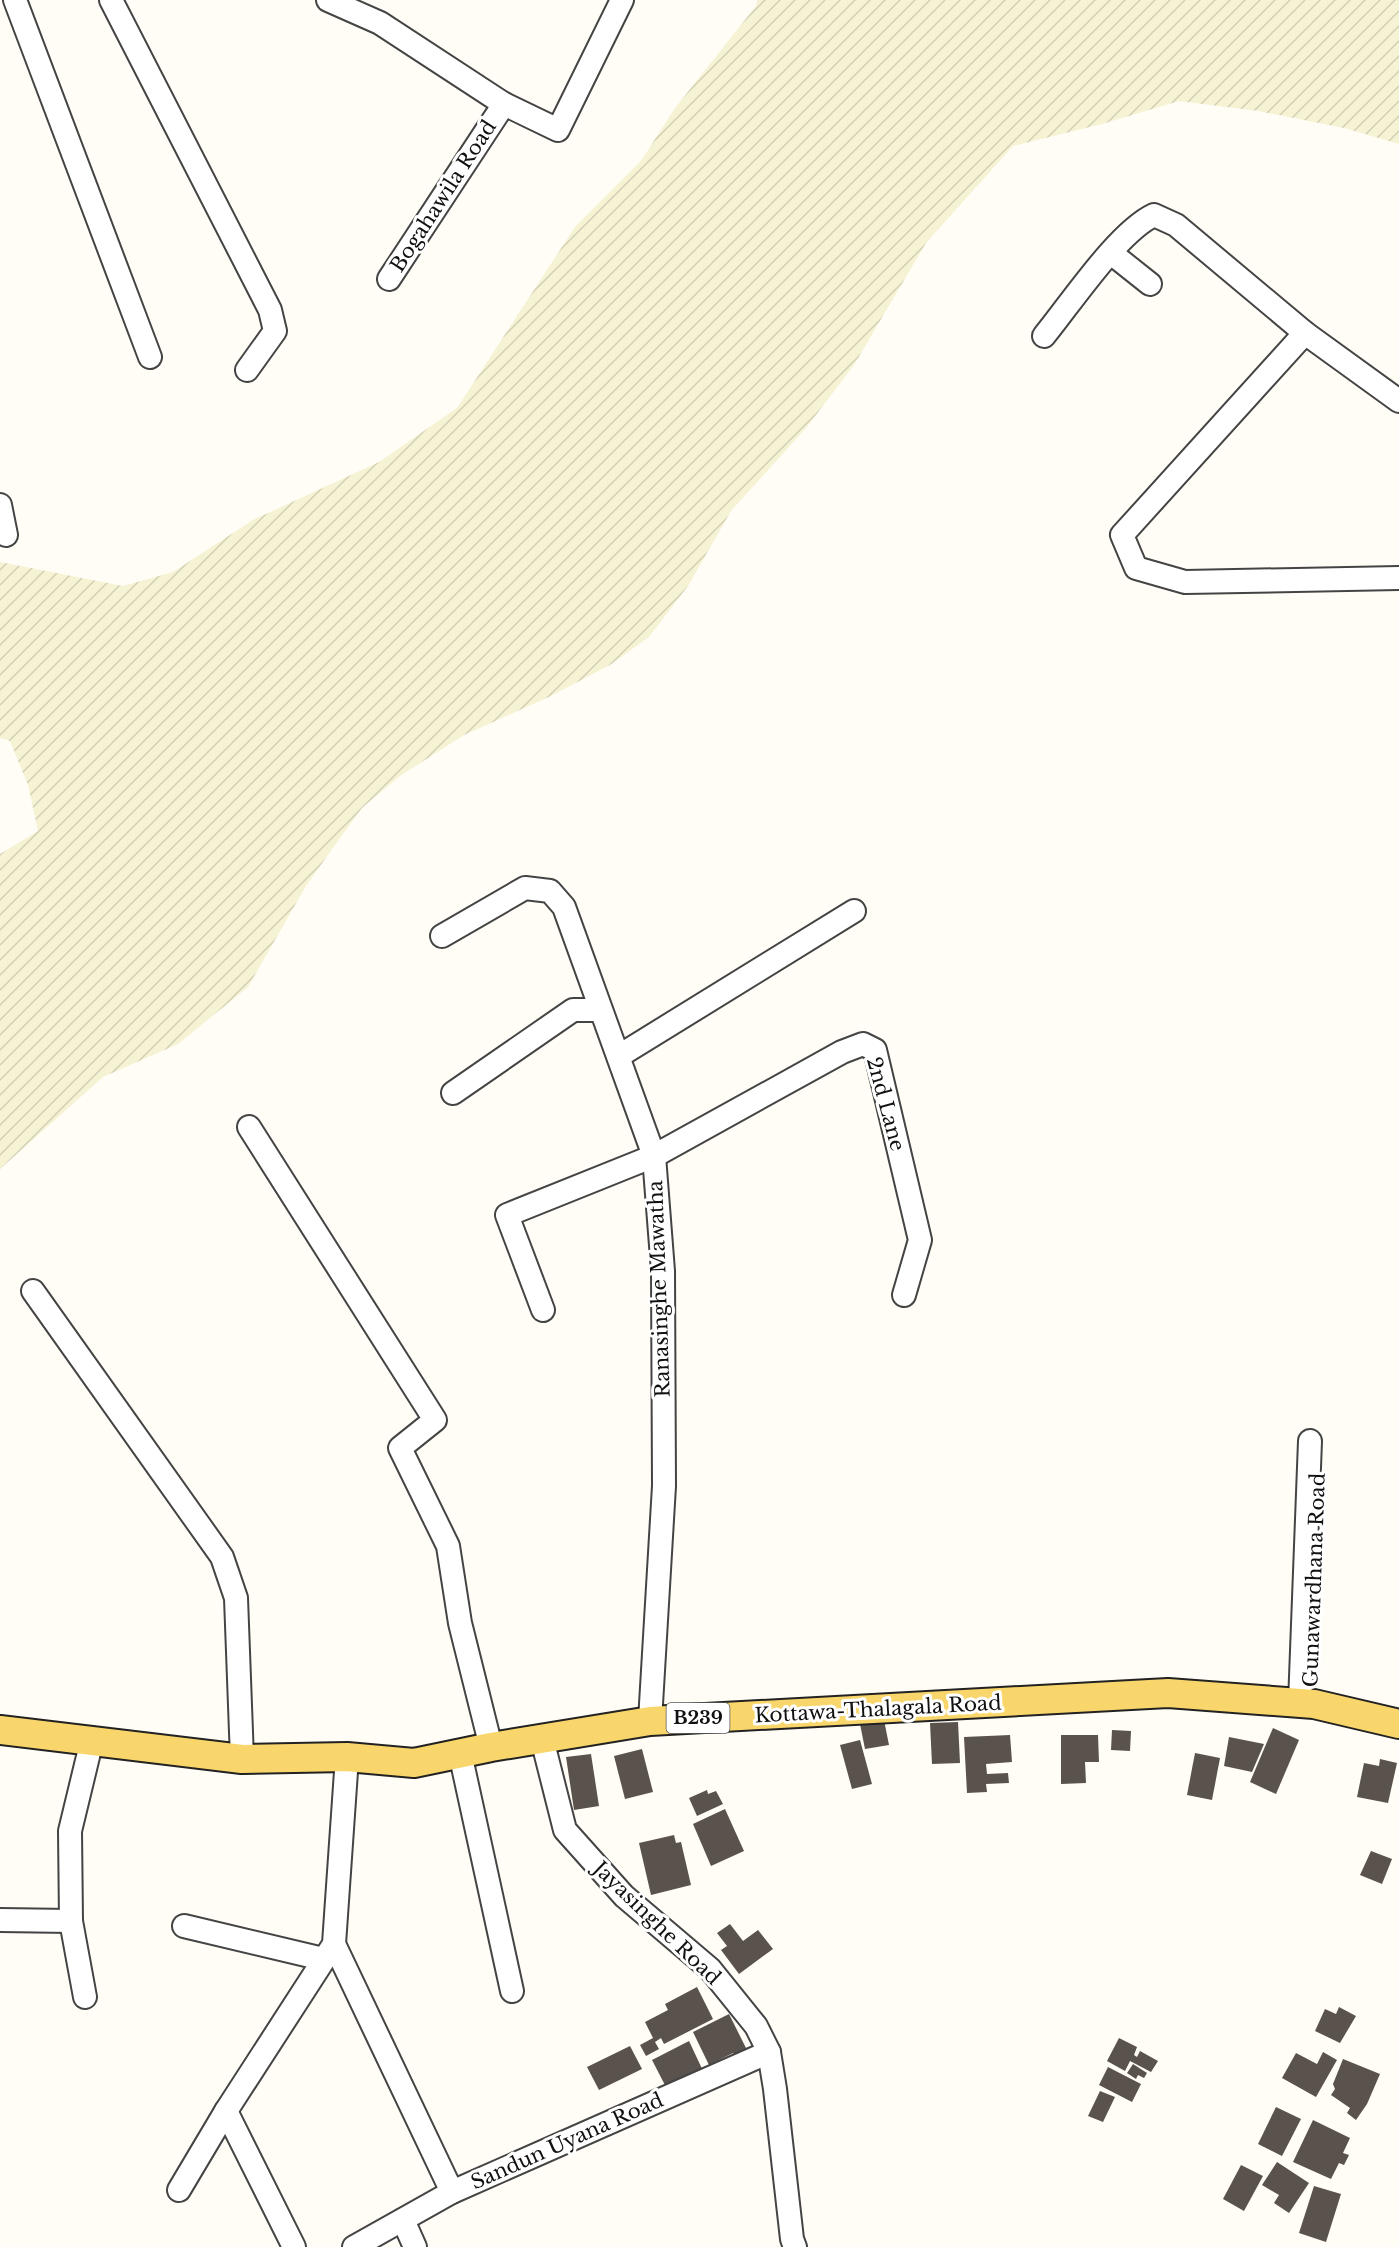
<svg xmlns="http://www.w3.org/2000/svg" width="1399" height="2247" font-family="'Libre Baskerville',serif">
  <defs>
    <pattern id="farmland-furrows" width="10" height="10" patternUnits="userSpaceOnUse" patternTransform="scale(1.5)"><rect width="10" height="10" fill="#f6f3d4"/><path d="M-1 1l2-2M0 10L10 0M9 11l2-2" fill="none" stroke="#d2cfb5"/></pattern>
  </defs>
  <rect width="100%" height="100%" fill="#fffdf5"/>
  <path fill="url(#farmland-furrows)" d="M 757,0 L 1399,0 L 1399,144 L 1344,128 L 1258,111 L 1179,101 L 1102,124 L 1013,146 L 926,243 L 854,365 L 806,428 L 731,511 L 688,586 L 649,637 L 610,665 L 551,696 L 464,735 L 400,776 L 362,808 L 335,845 L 306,886 L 248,987 L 178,1044 L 103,1077 L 0,1169 L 0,854 L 38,831 L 28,785 L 10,741 L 0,738 L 0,562 L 123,586 L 173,572 L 253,520 L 379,462 L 457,408 L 575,227 L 641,161 L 675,108 L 756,6 Z"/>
  <g fill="#5a524d">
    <path d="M 884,1720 L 889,1745 L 865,1749 L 860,1724 Z"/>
    <path d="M 958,1722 L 960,1763 L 932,1764 L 930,1723 Z"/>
    <path d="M 1273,1728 L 1299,1740 L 1276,1794 L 1250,1782 Z"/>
    <path d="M 1112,1730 L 1131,1731 L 1130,1751 L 1111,1750 Z"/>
    <path d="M 1010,1735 L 1012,1762 L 986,1764 L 987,1774 L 1008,1773 L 1009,1783 L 986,1784 L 987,1792 L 967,1793 L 964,1737 Z"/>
    <path d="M 1061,1735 L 1098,1735 L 1099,1762 L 1085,1762 L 1086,1783 L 1061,1784 Z"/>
    <path d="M 1229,1737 L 1264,1744 L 1252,1772 L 1224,1766 Z"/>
    <path d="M 860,1740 L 872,1784 L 852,1789 L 840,1745 Z"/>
    <path d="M 642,1749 L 653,1792 L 625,1799 L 614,1756 Z"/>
    <path d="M 1195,1753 L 1220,1758 L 1212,1800 L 1187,1795 Z"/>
    <path d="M 591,1754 L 599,1806 L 574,1810 L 566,1757 Z"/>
    <path d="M 1380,1759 L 1397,1763 L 1388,1803 L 1357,1797 L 1364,1763 L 1379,1766 Z"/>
    <path d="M 707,1790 L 708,1794 L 716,1791 L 723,1804 L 697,1816 L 689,1798 Z"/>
    <path d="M 725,1809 L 744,1851 L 711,1866 L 693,1824 Z"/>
    <path d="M 674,1835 L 676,1843 L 681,1842 L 691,1885 L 651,1895 L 639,1843 Z"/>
    <path d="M 1371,1851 L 1392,1859 L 1382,1884 L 1360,1875 Z"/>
    <path d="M 730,1924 L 743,1941 L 758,1930 L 773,1949 L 739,1974 L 721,1950 L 727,1946 L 717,1933 Z"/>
    <path d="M 697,1987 L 713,2019 L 664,2044 L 661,2038 L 655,2042 L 659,2049 L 646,2056 L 640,2045 L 653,2038 L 645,2022 L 668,2010 L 665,2004 Z"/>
    <path d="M 1339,2007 L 1356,2016 L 1340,2043 L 1315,2031 L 1325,2009 L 1336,2014 Z"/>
    <path d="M 729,2014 L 749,2054 L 737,2060 L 733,2053 L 709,2065 L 693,2032 Z"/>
    <path d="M 1119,2038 L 1137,2047 L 1134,2055 L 1137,2057 L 1140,2051 L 1158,2061 L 1151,2072 L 1130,2061 L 1125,2071 L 1107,2061 Z"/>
    <path d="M 689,2041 L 704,2073 L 668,2091 L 652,2060 Z"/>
    <path d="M 630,2046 L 642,2069 L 599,2090 L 587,2067 Z"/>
    <path d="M 1323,2052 L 1337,2060 L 1316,2097 L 1282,2078 L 1296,2053 L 1317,2064 Z"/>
    <path d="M 1343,2059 L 1380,2074 L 1367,2104 L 1356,2120 L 1347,2113 L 1350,2108 L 1331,2095 L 1335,2089 L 1333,2084 Z"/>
    <path d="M 1133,2064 L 1147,2073 L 1144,2078 L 1138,2075 L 1136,2079 L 1127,2073 Z"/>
    <path d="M 1108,2067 L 1141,2084 L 1132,2102 L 1099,2085 Z"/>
    <path d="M 1100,2091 L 1115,2097 L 1103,2122 L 1088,2116 Z"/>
    <path d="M 1276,2107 L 1301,2119 L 1282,2156 L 1258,2144 Z"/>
    <path d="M 1313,2120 L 1350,2138 L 1343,2153 L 1349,2155 L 1344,2165 L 1339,2163 L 1331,2179 L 1293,2162 Z"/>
    <path d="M 1277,2162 L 1309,2183 L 1289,2213 L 1274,2203 L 1279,2195 L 1262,2185 Z"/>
    <path d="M 1241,2165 L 1263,2176 L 1244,2211 L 1223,2199 Z"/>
    <path d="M 1314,2186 L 1341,2194 L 1326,2242 L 1299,2233 Z"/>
  </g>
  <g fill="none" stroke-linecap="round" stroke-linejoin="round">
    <g stroke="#444" stroke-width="26">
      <g id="minor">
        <path d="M 15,0 L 150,357"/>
        <path d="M 111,0 L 270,310 L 275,331 L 247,370"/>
        <path d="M 328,0 L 380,23 L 504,104 L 389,279"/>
        <path d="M 504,104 L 558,130 L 622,0"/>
        <path d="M 1111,253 L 1150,284"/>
        <path d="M 1305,333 L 1122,535 L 1136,568 L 1185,582 L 1399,578"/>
        <path d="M 1044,336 C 1071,303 1118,232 1154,215 L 1176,225 L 1305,333 L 1399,401"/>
        <path d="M 0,505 L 6,535"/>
        <path d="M 442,936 L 525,888 L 550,891 L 564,907 L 654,1156 L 663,1271 L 664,1486 L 650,1721"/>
        <path d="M 619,1056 L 854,911"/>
        <path d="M 453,1093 L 573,1010 L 600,1010"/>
        <path d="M 249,1127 L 435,1420 L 400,1448 L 448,1546 L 460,1623 L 491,1747"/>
        <path d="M 33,1291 L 222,1557 L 236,1598 L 242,1759"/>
        <path d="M 543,1310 L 507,1215 L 654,1156 L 842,1052 L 863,1044 L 875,1050 L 920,1240 L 904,1295"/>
        <path d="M 1300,1703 L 1310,1441"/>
        <path d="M 542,1739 L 565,1830 L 624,1896 L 710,1969 L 756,2026 L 769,2052 L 775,2089 L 792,2239 L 795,2247"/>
        <path d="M 460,1753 L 512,1991"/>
        <path d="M 0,1920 L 71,1921"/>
        <path d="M 184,1926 L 323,1959"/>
        <path d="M 334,1944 L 452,2192 L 769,2052"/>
        <path d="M 85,1997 L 71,1921 L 70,1831 L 92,1740"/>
        <path d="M 226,2111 L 294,2247"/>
        <path d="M 179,2190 L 226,2111 L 334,1944 L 347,1757"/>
        <path d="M 403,2220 L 415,2247"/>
        <path d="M 354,2247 L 452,2192"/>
      </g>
    </g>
    <g stroke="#222" stroke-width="32">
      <path id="major" d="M 0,1730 L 242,1759 L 347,1757 L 414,1763 L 491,1747 L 650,1721 L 1168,1693 L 1314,1704 L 1399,1724"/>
    </g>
    <use href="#minor" stroke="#fff" stroke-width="22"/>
    <use href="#major" stroke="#f9d66b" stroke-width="28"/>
  </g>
  <g text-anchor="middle" stroke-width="6" stroke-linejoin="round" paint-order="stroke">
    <rect fill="#fff" stroke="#585858" stroke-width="1.5" x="666.5" y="1703" width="63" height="30" rx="4.5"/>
    <g font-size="18" font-weight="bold" fill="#111">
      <text x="698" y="1724">B239</text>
    </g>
    <g font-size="20" fill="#111" stroke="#fff">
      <text transform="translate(443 196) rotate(-57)" y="7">Bogahawila Road</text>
      <text transform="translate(886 1104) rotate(75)" y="7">2nd Lane</text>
      <text transform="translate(659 1289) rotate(-92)" y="7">Ranasinghe Mawatha</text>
      <text transform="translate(1314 1580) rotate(-88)" y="7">Gunawardhana Road</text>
      <text transform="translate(878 1709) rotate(-3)" y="7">Kottawa-Thalagala Road</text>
      <text transform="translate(657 1923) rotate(44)" y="7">Jayasinghe Road</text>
      <text transform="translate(567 2141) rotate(-24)" y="7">Sandun Uyana Road</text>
    </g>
  </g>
</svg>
